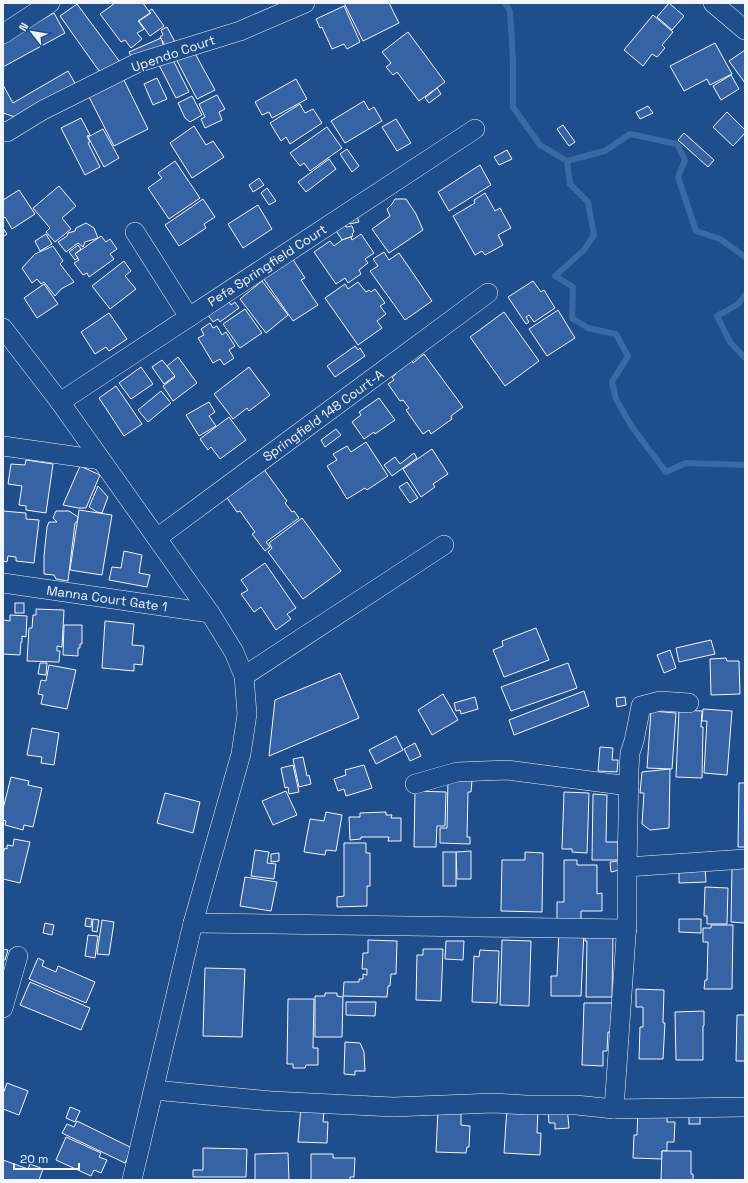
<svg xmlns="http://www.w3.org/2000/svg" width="748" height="1183" font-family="'Space Grotesk',sans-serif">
  <rect width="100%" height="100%" fill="#1f4e8c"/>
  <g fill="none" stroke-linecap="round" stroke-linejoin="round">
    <g stroke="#3b69a3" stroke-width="6">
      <path d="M 505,3 L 510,11 L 513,60 L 513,107 L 540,145 L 567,161 L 605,151 L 630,134 L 677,144 L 685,160 L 678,177 L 696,231 L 720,239 L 745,257"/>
      <path d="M 567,161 L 570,184 L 588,202 L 594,235 L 584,250 L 555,276 L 573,287 L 572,318 L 588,328 L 616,334 L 628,356 L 612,382 L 616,399 L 632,427 L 666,472 L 686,463 L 745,465"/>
      <path d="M 745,295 L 738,304 L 717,316 L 730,342 L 745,358"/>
    </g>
  </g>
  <g fill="#3563a3" stroke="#f2f6ff">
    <path d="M 115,3 L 143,3 L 150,13 L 138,21 L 144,29 L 137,33 L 142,39 L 131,48 L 125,40 L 121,42 L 100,14 Z"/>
    <path d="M 344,3 L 389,3 L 399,23 L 363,41 Z"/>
    <path d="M 669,3 L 684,16 L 672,30 L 657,17 Z"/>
    <path d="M 77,4 L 120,62 L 102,75 L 60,16 Z"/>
    <path d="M 344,6 L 360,42 L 347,49 L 344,44 L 332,49 L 322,27 L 320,28 L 316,19 Z"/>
    <path d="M 152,9 L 164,26 L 150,36 L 139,21 L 151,13 L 149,11 Z"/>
    <path d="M 54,13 L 65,33 L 3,67 L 3,41 Z"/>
    <path d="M 653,15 L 673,32 L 662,45 L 665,48 L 657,57 L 652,54 L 643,66 L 624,50 Z"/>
    <path d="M 167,27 L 175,42 L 166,47 L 160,37 L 163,35 L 161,30 Z"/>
    <path d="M 408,32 L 445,82 L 419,101 L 397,72 L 393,75 L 386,67 L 391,63 L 382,52 Z"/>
    <path d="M 161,38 L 164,47 L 133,61 L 129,52 Z"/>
    <path d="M 715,43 L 732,74 L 710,85 L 707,79 L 684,91 L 670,66 Z"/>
    <path d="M 192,48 L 215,90 L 197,99 L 175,57 Z"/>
    <path d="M 745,50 L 745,83 L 729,61 Z"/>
    <path d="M 172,58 L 189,92 L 176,98 L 159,65 Z"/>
    <path d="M 68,71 L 76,85 L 18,118 L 3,113 L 3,85 L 13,103 Z"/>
    <path d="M 121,74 L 148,129 L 114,146 L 86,91 Z"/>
    <path d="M 731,75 L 739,89 L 721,100 L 713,86 Z"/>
    <path d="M 157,78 L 167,99 L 153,105 L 144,84 Z"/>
    <path d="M 296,79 L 307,99 L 272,118 L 269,112 L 262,115 L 255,102 Z"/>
    <path d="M 437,88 L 441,94 L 429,103 L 425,98 Z"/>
    <path d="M 217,95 L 225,109 L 219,112 L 222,120 L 205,128 L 201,119 L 205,117 L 199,104 Z"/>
    <path d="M 192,96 L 202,115 L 190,122 L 185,118 L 178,103 Z"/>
    <path d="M 364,101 L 369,110 L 374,107 L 382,121 L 345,143 L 331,121 Z"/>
    <path d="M 300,104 L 305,113 L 313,109 L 322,123 L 290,144 L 286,137 L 281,141 L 270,123 Z"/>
    <path d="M 648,106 L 653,113 L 640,119 L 636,112 Z"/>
    <path d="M 727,112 L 745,130 L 745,133 L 733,146 L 713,127 Z"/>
    <path d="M 81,118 L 90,135 L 87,136 L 90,142 L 88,143 L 100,167 L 85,175 L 61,128 Z"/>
    <path d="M 396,119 L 411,143 L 397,151 L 382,127 Z"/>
    <path d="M 563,125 L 575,142 L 569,146 L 557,129 Z"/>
    <path d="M 194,126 L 206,145 L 213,141 L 224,157 L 192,178 L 170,143 Z"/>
    <path d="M 327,127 L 342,148 L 310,171 L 304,163 L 300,166 L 290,153 Z"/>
    <path d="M 103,129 L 119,158 L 104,167 L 88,137 Z"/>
    <path d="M 684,133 L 714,160 L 708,167 L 678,140 Z"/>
    <path d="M 347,149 L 359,166 L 352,172 L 340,154 Z"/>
    <path d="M 507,150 L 512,159 L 499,165 L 494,157 Z"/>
    <path d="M 329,159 L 336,169 L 306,192 L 298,182 Z"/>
    <path d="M 175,161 L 200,198 L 169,219 L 148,188 L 162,178 L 158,173 Z"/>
    <path d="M 480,165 L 491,185 L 449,211 L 438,192 Z"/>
    <path d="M 259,178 L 264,185 L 253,192 L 249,185 Z"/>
    <path d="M 59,186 L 76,206 L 62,218 L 71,229 L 55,242 L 46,232 L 50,228 L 33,208 Z"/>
    <path d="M 267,188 L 276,201 L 269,205 L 261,193 Z"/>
    <path d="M 19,190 L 35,214 L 12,229 L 5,217 L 3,218 L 3,200 Z"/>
    <path d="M 485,193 L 495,211 L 500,208 L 511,228 L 498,235 L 503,245 L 485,255 L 482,251 L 475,255 L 453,216 L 475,203 L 474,200 Z"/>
    <path d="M 203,199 L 215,217 L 204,224 L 206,228 L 179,246 L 165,225 Z"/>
    <path d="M 395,199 L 406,199 L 416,214 L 423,230 L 389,253 L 372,229 L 390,216 L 387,209 L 392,204 Z"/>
    <path d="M 258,205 L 272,229 L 243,248 L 228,224 Z"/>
    <path d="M 356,213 L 359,222 L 350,224 L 349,222 Z"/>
    <path d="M 86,223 L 94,228 L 98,238 L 85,242 L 83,247 L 78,243 L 66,252 L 58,242 L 67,236 L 68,233 L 75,231 L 76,228 Z"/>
    <path d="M 344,223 L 346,227 L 352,226 L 354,232 L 352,234 L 353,236 L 342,240 L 335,229 Z"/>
    <path d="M 3,228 L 7,234 L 3,237 Z"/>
    <path d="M 46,234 L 52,244 L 40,251 L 35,241 Z"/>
    <path d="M 361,234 L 374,253 L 365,259 L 368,263 L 359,270 L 361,274 L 348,283 L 345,278 L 336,284 L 314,252 L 330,241 L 334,246 L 342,240 L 351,237 L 352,240 Z"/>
    <path d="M 101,236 L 106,242 L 110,239 L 117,249 L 110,254 L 114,259 L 89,277 L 87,273 L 83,275 L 74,263 L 79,260 L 75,254 Z"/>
    <path d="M 78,245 L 81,249 L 75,254 L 78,258 L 75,260 L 69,252 Z"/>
    <path d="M 53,246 L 63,261 L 60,264 L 74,282 L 61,289 L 55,296 L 44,282 L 41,284 L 37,279 L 32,283 L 22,268 L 35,254 Z"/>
    <path d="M 384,252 L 389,260 L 399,253 L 432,301 L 405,320 L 370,271 L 378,266 L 373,259 Z"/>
    <path d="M 292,258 L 305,278 L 301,280 L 318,305 L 293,321 L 263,278 Z"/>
    <path d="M 124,261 L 131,271 L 125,276 L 136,289 L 110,309 L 92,286 Z"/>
    <path d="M 262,281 L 288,315 L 266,333 L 240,299 Z"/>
    <path d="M 533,281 L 541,292 L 544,290 L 555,308 L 534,322 L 529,315 L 526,317 L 529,322 L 526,324 L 508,297 Z"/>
    <path d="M 358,282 L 366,292 L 369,290 L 371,292 L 375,289 L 385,303 L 380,306 L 386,314 L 377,321 L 382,328 L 358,345 L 325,298 L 345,284 L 348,289 Z"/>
    <path d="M 44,284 L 58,304 L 37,318 L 24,298 Z"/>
    <path d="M 228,300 L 231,305 L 235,302 L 239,308 L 220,322 L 218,319 L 213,322 L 208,315 Z"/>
    <path d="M 245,309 L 262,333 L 240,348 L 223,324 Z"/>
    <path d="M 558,310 L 575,338 L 547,356 L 529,329 Z"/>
    <path d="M 504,312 L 539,361 L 505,386 L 470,337 Z"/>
    <path d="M 109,313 L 127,339 L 109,351 L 106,347 L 95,354 L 81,332 Z"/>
    <path d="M 210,323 L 213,328 L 217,326 L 222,335 L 226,332 L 235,346 L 229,350 L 234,358 L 224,365 L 220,359 L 213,363 L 198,338 L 204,335 L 201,329 Z"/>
    <path d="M 355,346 L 358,350 L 360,348 L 365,356 L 335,377 L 327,366 Z"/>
    <path d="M 424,354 L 463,407 L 451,416 L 452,419 L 431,434 L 429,430 L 423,434 L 406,410 L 409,408 L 403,400 L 400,401 L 388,384 L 394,380 L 392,377 L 396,374 L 394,372 L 411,360 L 413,363 Z"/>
    <path d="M 178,357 L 197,383 L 173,401 L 163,386 L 175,377 L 167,366 Z"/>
    <path d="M 162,360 L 175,376 L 164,384 L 152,367 Z"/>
    <path d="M 141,367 L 153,384 L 131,399 L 119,383 Z"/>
    <path d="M 249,367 L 270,395 L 249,411 L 247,408 L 233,419 L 214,394 Z"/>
    <path d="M 116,386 L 142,424 L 124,436 L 99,398 Z"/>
    <path d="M 161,391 L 171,403 L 148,422 L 138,410 Z"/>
    <path d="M 379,398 L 395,420 L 375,434 L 374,432 L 364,439 L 352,422 L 361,415 L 359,412 Z"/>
    <path d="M 209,402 L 215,412 L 209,416 L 216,426 L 199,436 L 186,415 Z"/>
    <path d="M 229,417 L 246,440 L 220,459 L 211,447 L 208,450 L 200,439 Z"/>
    <path d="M 336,429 L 341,435 L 325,447 L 321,440 Z"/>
    <path d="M 366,442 L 388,476 L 367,490 L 365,488 L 347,499 L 327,466 L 337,460 L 333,454 L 347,446 L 351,452 Z"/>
    <path d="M 432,449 L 448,474 L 433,484 L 435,487 L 421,497 L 403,469 Z"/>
    <path d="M 414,453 L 417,458 L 392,476 L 384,465 L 395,457 L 400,464 Z"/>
    <path d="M 26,460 L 53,464 L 46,513 L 26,510 L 26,506 L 19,505 L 22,486 L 8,484 L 11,464 L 25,465 Z"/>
    <path d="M 80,466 L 100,475 L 86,508 L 78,508 L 63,505 Z"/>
    <path d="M 263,468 L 287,501 L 285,503 L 292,512 L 294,511 L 299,518 L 266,542 L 270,547 L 265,551 L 252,534 L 255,532 L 240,511 L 237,512 L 225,495 Z"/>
    <path d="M 407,482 L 418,498 L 410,503 L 399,487 Z"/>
    <path d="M 98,486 L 108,497 L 102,513 L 97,512 L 89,507 Z"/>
    <path d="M 79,510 L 112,515 L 102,575 L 70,570 Z"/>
    <path d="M 3,511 L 26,513 L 26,519 L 39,520 L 34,563 L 16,561 L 16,557 L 8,556 L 7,562 L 3,561 Z"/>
    <path d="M 56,511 L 69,511 L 78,517 L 77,522 L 75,523 L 68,581 L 56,579 L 54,575 L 44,574 L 44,556 L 47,527 L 49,522 L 57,522 L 53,518 Z"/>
    <path d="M 302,518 L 341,571 L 303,599 L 268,552 L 272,548 L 269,543 Z"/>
    <path d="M 124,551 L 142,555 L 139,573 L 150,575 L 147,587 L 109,580 L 112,567 L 121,568 Z"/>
    <path d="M 265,563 L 296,608 L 287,614 L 291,619 L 276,630 L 261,607 L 254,612 L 241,594 L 248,590 L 241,580 Z"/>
    <rect x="15" y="603" width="9" height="10"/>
    <path d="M 36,609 L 64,610 L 62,647 L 57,646 L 57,651 L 60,651 L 59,662 L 27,661 L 29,628 L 32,628 L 33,615 L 36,615 Z"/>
    <path d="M 10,615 L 27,616 L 26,637 L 22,636 L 22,642 L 21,642 L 20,655 L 3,654 L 3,620 L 10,621 Z"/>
    <path d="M 105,621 L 134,624 L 132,645 L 144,646 L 142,665 L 134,664 L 134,671 L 102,668 Z"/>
    <path d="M 64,625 L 82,625 L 82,644 L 80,644 L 80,648 L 78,648 L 78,656 L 63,655 Z"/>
    <path d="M 536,628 L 549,660 L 504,677 L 493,650 L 503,646 L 502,641 Z"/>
    <path d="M 711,640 L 715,654 L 679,662 L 676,648 Z"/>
    <path d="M 670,650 L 676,668 L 664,673 L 657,655 Z"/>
    <path d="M 726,658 L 727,661 L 739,661 L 740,694 L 711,695 L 710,659 Z"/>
    <path d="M 40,663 L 47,663 L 46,675 L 38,674 Z"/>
    <path d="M 568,663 L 577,688 L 511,711 L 501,687 Z"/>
    <path d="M 49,665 L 76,670 L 67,709 L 41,704 L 43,695 L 38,694 L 41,680 L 46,681 Z"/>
    <path d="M 340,673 L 359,718 L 269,756 L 275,700 Z"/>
    <path d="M 584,691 L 589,706 L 514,735 L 509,720 Z"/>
    <path d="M 443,694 L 458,720 L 432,735 L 418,710 Z"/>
    <path d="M 475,697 L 478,709 L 461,714 L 460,710 L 456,711 L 454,703 Z"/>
    <path d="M 625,697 L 626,705 L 617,707 L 616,698 Z"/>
    <path d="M 703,709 L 732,711 L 727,775 L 704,773 L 707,721 L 702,721 Z"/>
    <path d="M 679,710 L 702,711 L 701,727 L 703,727 L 702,778 L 676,777 Z"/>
    <path d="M 651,711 L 676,713 L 672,769 L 647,768 Z"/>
    <path d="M 32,728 L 59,733 L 54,765 L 41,763 L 42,757 L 27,755 Z"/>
    <path d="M 396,736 L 403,750 L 376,764 L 369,750 Z"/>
    <path d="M 415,743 L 421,756 L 410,761 L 404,749 Z"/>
    <path d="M 600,747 L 613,748 L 612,760 L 618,760 L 617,772 L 598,771 Z"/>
    <path d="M 303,757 L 307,776 L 309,775 L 311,784 L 299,787 L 293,759 Z"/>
    <path d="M 293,765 L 299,792 L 289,794 L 288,787 L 285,788 L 281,768 Z"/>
    <path d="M 364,765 L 372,788 L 346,796 L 344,789 L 338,791 L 334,779 L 346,775 L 345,770 Z"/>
    <path d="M 670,769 L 669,828 L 650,830 L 642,824 L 644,793 L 640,793 L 642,772 Z"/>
    <path d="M 11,777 L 29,781 L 28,785 L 42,788 L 33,827 L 24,825 L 23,830 L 5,825 L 6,821 L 3,820 L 3,809 Z"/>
    <path d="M 448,779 L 472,780 L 471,792 L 468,792 L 467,837 L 470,837 L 470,844 L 440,843 L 440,828 L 447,828 Z"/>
    <path d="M 739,783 L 745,783 L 745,847 L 738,847 Z"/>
    <path d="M 286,791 L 297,815 L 273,825 L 262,801 Z"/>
    <path d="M 415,791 L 446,792 L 445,826 L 437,826 L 436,847 L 414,847 Z"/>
    <path d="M 564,792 L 589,793 L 587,853 L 572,852 L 572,849 L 562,849 Z"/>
    <path d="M 165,793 L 200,802 L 193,833 L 157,823 Z"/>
    <path d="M 593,794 L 607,795 L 606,842 L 618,842 L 618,860 L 592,860 Z"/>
    <path d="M 326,812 L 342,815 L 336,851 L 326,850 L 325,855 L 304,852 L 310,819 L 324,821 Z"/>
    <path d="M 386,812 L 386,815 L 392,815 L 391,818 L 401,818 L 401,841 L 388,841 L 389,837 L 361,837 L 361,839 L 350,840 L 349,817 L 360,817 L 360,813 Z"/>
    <path d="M 14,839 L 30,842 L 20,883 L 3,879 L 3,853 L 5,848 L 7,849 L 7,845 L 13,846 Z"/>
    <path d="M 344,843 L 366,843 L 366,853 L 370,853 L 370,886 L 367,886 L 367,906 L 337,907 L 337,897 L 344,896 Z"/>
    <path d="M 255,850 L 269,852 L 267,863 L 276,864 L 274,879 L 251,876 Z"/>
    <path d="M 471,851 L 471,879 L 457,879 L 456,852 Z"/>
    <rect x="443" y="852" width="13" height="34"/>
    <path d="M 525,852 L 543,853 L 542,912 L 501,911 L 502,860 L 525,860 Z"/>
    <path d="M 279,853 L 279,861 L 271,862 L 271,854 Z"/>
    <path d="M 564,860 L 577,860 L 577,865 L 597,865 L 597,894 L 602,893 L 602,911 L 581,911 L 581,921 L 557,921 L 557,902 L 564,902 Z"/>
    <path d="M 618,861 L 619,870 L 611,872 L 610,862 Z"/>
    <path d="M 732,866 L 745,866 L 745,923 L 731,922 Z"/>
    <path d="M 679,868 L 705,868 L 706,882 L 679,883 Z"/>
    <path d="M 245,877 L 277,882 L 271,911 L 240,906 Z"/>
    <path d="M 705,887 L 728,888 L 727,924 L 707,924 L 707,916 L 704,916 Z"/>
    <path d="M 86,918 L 92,919 L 91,927 L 85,926 Z"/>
    <path d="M 93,919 L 99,920 L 97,932 L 92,931 Z"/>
    <path d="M 679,919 L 701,919 L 701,933 L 679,932 Z"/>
    <path d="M 102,920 L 114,922 L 109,955 L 97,954 Z"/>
    <path d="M 45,923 L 54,925 L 52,935 L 43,933 Z"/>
    <path d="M 711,925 L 733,925 L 732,989 L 704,989 L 705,980 L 707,980 L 708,942 L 703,942 L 703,928 L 711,928 Z"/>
    <path d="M 559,930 L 584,931 L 581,996 L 551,996 L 551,976 L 557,976 Z"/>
    <path d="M 585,931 L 613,932 L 612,997 L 586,997 L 587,941 L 585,941 Z"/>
    <path d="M 88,935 L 98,936 L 95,958 L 85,956 Z"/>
    <path d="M 368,940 L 397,941 L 396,974 L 391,974 L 390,986 L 388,986 L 387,997 L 343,996 L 344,982 L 359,982 L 359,979 L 363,979 L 363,974 L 367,975 L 367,969 L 362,969 L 363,953 L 368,953 Z"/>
    <path d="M 502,940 L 531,941 L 529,1006 L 500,1005 Z"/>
    <path d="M 446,941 L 464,941 L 463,960 L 445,959 Z"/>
    <path d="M 3,949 L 8,950 L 5,960 L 3,960 Z"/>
    <path d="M 423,949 L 443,949 L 441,1001 L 416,1000 L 417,955 L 423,955 Z"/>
    <path d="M 480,950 L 499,951 L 497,1003 L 472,1002 L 474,956 L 479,957 Z"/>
    <path d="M 38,958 L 44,961 L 42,966 L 56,972 L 58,966 L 95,982 L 86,1003 L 29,979 Z"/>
    <path d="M 205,968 L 245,969 L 242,1037 L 203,1036 Z"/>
    <path d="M 30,982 L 90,1008 L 81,1030 L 20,1005 Z"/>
    <path d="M 636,989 L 664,990 L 663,1023 L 665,1023 L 663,1059 L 639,1059 L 640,1027 L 643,1027 L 643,1007 L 636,1007 Z"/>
    <path d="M 325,993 L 337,993 L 337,996 L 343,997 L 342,1037 L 315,1037 L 315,996 L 325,996 Z"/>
    <path d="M 288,999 L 314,999 L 313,1048 L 318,1048 L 318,1065 L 306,1065 L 305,1068 L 293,1068 L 293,1064 L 287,1064 Z"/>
    <path d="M 346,1002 L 376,1002 L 375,1016 L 346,1015 Z"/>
    <path d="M 584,1003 L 614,1003 L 613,1032 L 608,1032 L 607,1051 L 603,1051 L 603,1066 L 582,1065 Z"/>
    <path d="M 704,1011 L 704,1026 L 703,1026 L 703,1060 L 676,1060 L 675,1012 Z"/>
    <path d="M 737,1015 L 745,1015 L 745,1061 L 736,1061 Z"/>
    <path d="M 345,1042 L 360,1043 L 364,1052 L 365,1071 L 355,1071 L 355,1075 L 344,1074 Z"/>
    <path d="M 7,1083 L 28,1091 L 19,1115 L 3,1109 L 3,1094 Z"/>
    <path d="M 301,1106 L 324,1111 L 323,1122 L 328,1122 L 327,1143 L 298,1142 Z"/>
    <path d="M 567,1106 L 569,1128 L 555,1129 L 555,1123 L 549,1123 L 548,1107 Z"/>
    <path d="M 70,1107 L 80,1111 L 75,1122 L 66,1118 Z"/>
    <path d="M 507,1108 L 538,1109 L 537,1133 L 541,1133 L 540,1155 L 504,1153 Z"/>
    <path d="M 438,1110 L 461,1111 L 461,1125 L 470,1126 L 469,1147 L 467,1147 L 466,1153 L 436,1152 Z"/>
    <path d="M 638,1110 L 667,1110 L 667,1122 L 675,1122 L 674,1142 L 667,1142 L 667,1151 L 662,1151 L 662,1159 L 633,1158 L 634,1135 L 637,1135 Z"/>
    <rect x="689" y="1111" width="11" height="13"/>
    <path d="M 77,1121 L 132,1148 L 125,1163 L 62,1133 L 67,1124 L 74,1127 Z"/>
    <path d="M 66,1137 L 101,1153 L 99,1157 L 107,1160 L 101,1173 L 94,1170 L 91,1176 L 56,1160 Z"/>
    <path d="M 203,1148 L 247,1149 L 246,1177 L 193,1177 L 193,1170 L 203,1170 Z"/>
    <path d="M 662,1151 L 691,1151 L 691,1174 L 693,1174 L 693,1180 L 661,1180 Z"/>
    <path d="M 288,1153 L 289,1180 L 255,1180 L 255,1154 Z"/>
    <path d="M 311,1154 L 333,1154 L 333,1158 L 355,1158 L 354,1177 L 350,1177 L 350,1180 L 311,1180 Z"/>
    <path d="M 3,1160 L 28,1169 L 30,1164 L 43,1169 L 39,1180 L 3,1180 Z"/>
  </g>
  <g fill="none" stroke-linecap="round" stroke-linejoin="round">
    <g stroke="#f2f6ff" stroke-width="20">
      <g id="street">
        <path d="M 713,3 L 745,30"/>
        <path d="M 3,34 L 50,3"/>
        <path d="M 3,131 L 7,132 L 43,110 L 137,63 L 240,31 L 305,3"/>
        <path d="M 135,232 L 189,317"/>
        <path d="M 3,328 L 60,402 L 210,613 L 234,652 L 244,676 L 247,714 L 241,754 L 193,923 L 132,1180"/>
        <path d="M 60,402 L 475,129"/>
        <path d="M 3,446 L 101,460"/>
        <path d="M 157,538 L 488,293"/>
        <path d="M 3,583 L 210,613"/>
        <path d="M 244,676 L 444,545"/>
        <path d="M 415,784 L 457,772 L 507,770 L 629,786"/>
        <path d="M 627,867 L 745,859"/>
        <path d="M 193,923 L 627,929"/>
        <path d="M 3,1008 L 18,956"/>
        <path d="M 154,1090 L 271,1101 L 393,1107 L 494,1103 L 526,1105 L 576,1105 L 614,1109 L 745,1107"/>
        <path d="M 614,1109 L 627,922 L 627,867 L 629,770 L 630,753 L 634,741 L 641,706 L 660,701 L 689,703"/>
      </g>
    </g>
    <use href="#street" stroke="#1f4e8c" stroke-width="19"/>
  </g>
  <g text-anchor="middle" stroke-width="3" stroke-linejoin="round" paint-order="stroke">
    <g font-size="13" fill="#f2f6ff" stroke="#1f4e8c">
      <text transform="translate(173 53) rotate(-19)" y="5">Upendo Court</text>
      <text transform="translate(267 265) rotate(-33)" y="5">Pefa Springfield Court</text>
      <text transform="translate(323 415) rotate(-36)" y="5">Springfield 148 Court-A</text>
      <text transform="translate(107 598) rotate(8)" y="5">Manna Court Gate 1</text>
    </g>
  </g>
  <rect width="748" height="1183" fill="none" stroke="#f2f6ff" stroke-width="8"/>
  <g transform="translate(32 32) rotate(301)" stroke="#1f4e8c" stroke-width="3" paint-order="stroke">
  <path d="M0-3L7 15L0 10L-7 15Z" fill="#f2f6ff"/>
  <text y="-6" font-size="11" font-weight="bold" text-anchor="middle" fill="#f2f6ff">N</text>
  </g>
  <path d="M14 1163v6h65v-6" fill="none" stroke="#f2f6ff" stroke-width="2"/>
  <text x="20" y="1163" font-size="12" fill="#f2f6ff" stroke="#1f4e8c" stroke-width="3" paint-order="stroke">20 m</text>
</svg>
